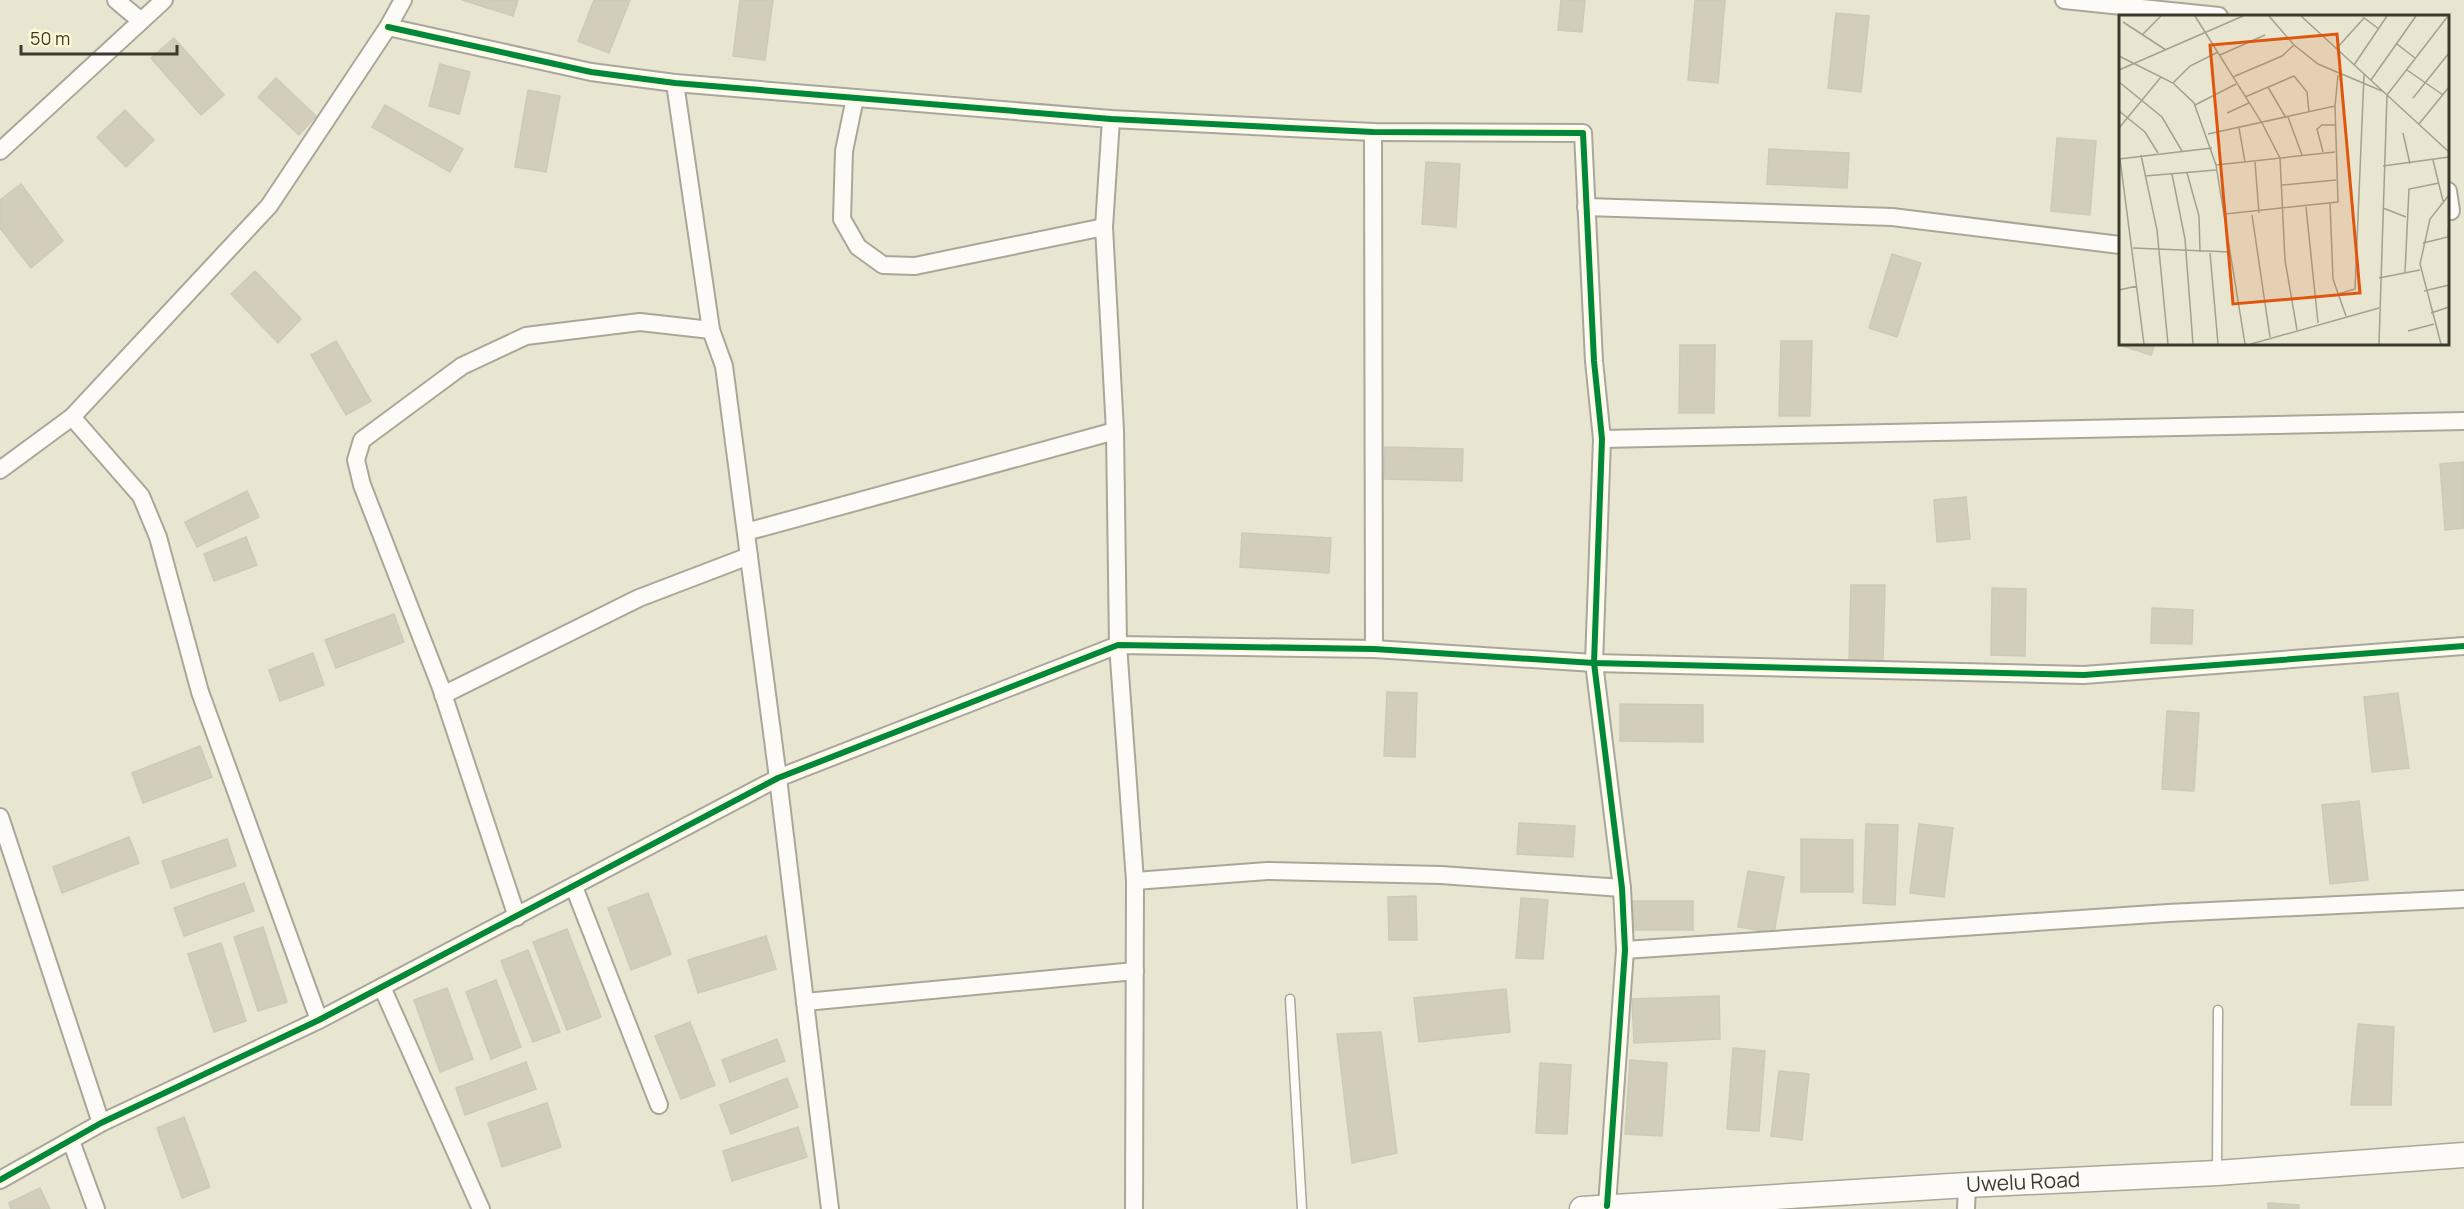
<svg xmlns="http://www.w3.org/2000/svg" width="2464" height="1209" font-family="Manrope,sans-serif">
  <rect width="100%" height="100%" fill="#e8e5d1"/>
  <g fill="#d2ceb9" stroke="#cccbbb" stroke-width="1.5">
    <path d="M 462,0 L 518,0 L 513,16 Z"/>
    <path d="M 594,0 L 630,0 L 609,53 L 578,41 Z"/>
    <path d="M 740,0 L 773,0 L 765,60 L 733,56 Z"/>
    <path d="M 1561,0 L 1585,0 L 1582,32 L 1558,30 Z"/>
    <path d="M 1695,0 L 1725,0 L 1718,83 L 1688,80 Z"/>
    <path d="M 1836,13 L 1869,16 L 1861,92 L 1828,88 Z"/>
    <path d="M 174,38 L 224,95 L 201,115 L 151,58 Z"/>
    <path d="M 440,64 L 470,72 L 459,114 L 429,106 Z"/>
    <path d="M 276,78 L 316,116 L 299,135 L 258,97 Z"/>
    <path d="M 528,90 L 560,96 L 546,172 L 515,167 Z"/>
    <path d="M 385,105 L 463,149 L 450,172 L 372,127 Z"/>
    <path d="M 125,110 L 154,140 L 126,167 L 97,137 Z"/>
    <path d="M 2057,138 L 2096,141 L 2090,215 L 2051,211 Z"/>
    <path d="M 1769,149 L 1849,153 L 1847,188 L 1767,184 Z"/>
    <path d="M 1426,162 L 1460,164 L 1456,227 L 1422,224 Z"/>
    <path d="M 21,184 L 63,241 L 31,268 L 0,228 L 0,200 Z"/>
    <path d="M 1892,254 L 1921,263 L 1897,337 L 1869,328 Z"/>
    <path d="M 255,271 L 301,319 L 278,343 L 231,294 Z"/>
    <path d="M 2120,340 L 2120,344 L 2155,344 L 2151,355 L 2119,345 Z"/>
    <path d="M 336,341 L 371,401 L 346,415 L 311,355 Z"/>
    <path d="M 1781,341 L 1812,341 L 1810,416 L 1779,416 Z"/>
    <path d="M 1680,345 L 1715,345 L 1714,413 L 1679,413 Z"/>
    <path d="M 1385,447 L 1463,449 L 1462,481 L 1384,479 Z"/>
    <path d="M 2464,462 L 2464,528 L 2445,530 L 2440,464 Z"/>
    <path d="M 247,491 L 259,517 L 197,547 L 185,522 Z"/>
    <path d="M 1966,497 L 1970,539 L 1937,542 L 1934,500 Z"/>
    <path d="M 1242,533 L 1331,538 L 1329,573 L 1240,567 Z"/>
    <path d="M 246,537 L 257,565 L 214,581 L 204,554 Z"/>
    <path d="M 1851,585 L 1885,585 L 1883,661 L 1849,661 Z"/>
    <path d="M 1992,588 L 2026,589 L 2025,656 L 1991,655 Z"/>
    <path d="M 2152,608 L 2193,610 L 2192,644 L 2151,643 Z"/>
    <path d="M 394,614 L 404,642 L 336,668 L 325,640 Z"/>
    <path d="M 313,653 L 324,685 L 280,701 L 269,670 Z"/>
    <path d="M 1387,692 L 1417,693 L 1415,757 L 1384,756 Z"/>
    <path d="M 2398,693 L 2409,768 L 2372,772 L 2364,697 Z"/>
    <path d="M 1620,704 L 1703,705 L 1703,742 L 1620,741 Z"/>
    <path d="M 2167,711 L 2199,713 L 2194,791 L 2162,789 Z"/>
    <path d="M 200,746 L 212,777 L 143,803 L 132,773 Z"/>
    <path d="M 2359,801 L 2368,880 L 2330,884 L 2322,805 Z"/>
    <path d="M 1519,823 L 1575,826 L 1573,857 L 1517,854 Z"/>
    <path d="M 1866,824 L 1898,825 L 1895,905 L 1863,903 Z"/>
    <path d="M 1919,824 L 1953,828 L 1944,897 L 1910,893 Z"/>
    <path d="M 129,837 L 139,863 L 62,893 L 53,867 Z"/>
    <path d="M 227,839 L 236,866 L 171,888 L 162,861 Z"/>
    <path d="M 1801,839 L 1853,840 L 1853,892 L 1801,892 Z"/>
    <path d="M 1748,871 L 1784,877 L 1774,933 L 1738,927 Z"/>
    <path d="M 244,883 L 254,911 L 184,936 L 174,908 Z"/>
    <path d="M 648,893 L 671,954 L 631,970 L 608,908 Z"/>
    <path d="M 1416,896 L 1417,940 L 1389,940 L 1388,897 Z"/>
    <path d="M 1521,898 L 1548,900 L 1543,959 L 1516,958 Z"/>
    <rect x="1631" y="901" width="62" height="29"/>
    <path d="M 263,927 L 287,1002 L 258,1011 L 234,937 Z"/>
    <path d="M 567,929 L 601,1017 L 567,1030 L 533,942 Z"/>
    <path d="M 766,936 L 776,969 L 698,993 L 688,960 Z"/>
    <path d="M 221,943 L 246,1021 L 214,1032 L 188,954 Z"/>
    <path d="M 528,950 L 560,1032 L 533,1042 L 501,961 Z"/>
    <path d="M 496,980 L 521,1047 L 491,1059 L 466,992 Z"/>
    <path d="M 447,988 L 473,1059 L 440,1072 L 414,1000 Z"/>
    <path d="M 1506,989 L 1510,1032 L 1419,1042 L 1414,998 Z"/>
    <path d="M 1719,996 L 1720,1039 L 1634,1043 L 1632,999 Z"/>
    <path d="M 690,1022 L 715,1085 L 681,1099 L 655,1036 Z"/>
    <path d="M 2358,1024 L 2394,1027 L 2391,1105 L 2351,1105 Z"/>
    <path d="M 1381,1032 L 1397,1153 L 1352,1163 L 1337,1034 Z"/>
    <path d="M 777,1039 L 785,1061 L 730,1082 L 722,1060 Z"/>
    <path d="M 1733,1048 L 1765,1051 L 1759,1131 L 1727,1129 Z"/>
    <path d="M 1630,1060 L 1667,1063 L 1662,1136 L 1625,1134 Z"/>
    <path d="M 526,1062 L 536,1089 L 465,1115 L 456,1088 Z"/>
    <path d="M 1540,1063 L 1571,1065 L 1567,1134 L 1536,1133 Z"/>
    <path d="M 1779,1071 L 1809,1074 L 1802,1140 L 1771,1136 Z"/>
    <path d="M 787,1078 L 798,1107 L 731,1134 L 720,1105 Z"/>
    <path d="M 547,1103 L 561,1147 L 502,1167 L 488,1123 Z"/>
    <path d="M 184,1117 L 210,1187 L 182,1198 L 157,1128 Z"/>
    <path d="M 798,1127 L 807,1157 L 732,1181 L 723,1151 Z"/>
    <path d="M 40,1188 L 50,1209 L 11,1209 L 9,1203 Z"/>
    <path d="M 2268,1203 L 2299,1205 L 2299,1209 L 2268,1209 Z"/>
  </g>
  <g fill="none" stroke-linecap="round" stroke-linejoin="round">
    <g stroke="#aaa798" stroke-width="11">
      <g id="lane">
        <path d="M 1290,999 L 1302,1209"/>
        <path d="M 2217,1170 L 2218,1010"/>
      </g>
    </g>
    <g stroke="#aaa798" stroke-width="20">
      <g id="street">
        <path d="M 116,0 L 141,21"/>
        <path d="M 2064,0 L 2219,16"/>
        <path d="M 388,27 L 591,72 L 675,83 L 1111,119 L 1373,132 L 1583,133 L 1594,361 L 1602,439 L 1594,663 L 1622,888 L 1625,950 L 1607,1206"/>
        <path d="M 675,83 L 711,330 L 724,366 L 778,778 L 830,1209"/>
        <path d="M 855,98 L 844,151 L 842,219 L 858,247 L 883,265 L 915,266 L 1104,227"/>
        <path d="M 1111,119 L 1104,227 L 1115,431 L 1118,645 L 1135,881 L 1134,1209"/>
        <path d="M 1373,132 L 1374,649"/>
        <path d="M 0,151 L 164,0"/>
        <path d="M 2448,191 L 2451,211"/>
        <path d="M 1586,207 L 1892,217 L 2120,245"/>
        <path d="M 72,417 L 141,496 L 158,537 L 200,692 L 319,1020"/>
        <path d="M 1602,439 L 2464,421"/>
        <path d="M 0,470 L 72,417 L 269,206 L 388,27 L 403,0"/>
        <path d="M 746,532 L 1115,431"/>
        <path d="M 443,695 L 639,598 L 749,556"/>
        <path d="M 0,817 L 101,1123"/>
        <path d="M 1135,881 L 1267,871 L 1441,875 L 1622,888"/>
        <path d="M 574,887 L 659,1105"/>
        <path d="M 517,917 L 440,685 L 362,485 L 356,460 L 362,440 L 462,366 L 526,336 L 640,322 L 711,330"/>
        <path d="M 1625,950 L 2168,913 L 2464,899"/>
        <path d="M 382,987 L 481,1209"/>
        <path d="M 805,1002 L 1135,971"/>
        <path d="M 71,1141 L 96,1209"/>
        <path d="M 0,1180 L 101,1123 L 319,1020 L 778,778 L 1118,645 L 1374,649 L 1594,663 L 2084,675 L 2464,646"/>
        <path d="M 1966,1209 L 1967,1185"/>
      </g>
    </g>
    <g stroke="#aaa798" stroke-width="27">
      <g id="secondary">
        <path id="s1" d="M 1582,1209 L 1967,1185 L 2217,1173 L 2464,1155"/>
      </g>
    </g>
    <use href="#lane" stroke="#fcfbf8" stroke-width="8"/>
    <use href="#street" stroke="#fcfbf8" stroke-width="16"/>
    <use href="#secondary" stroke="#fcfbf8" stroke-width="24"/>
    <g stroke="#fffad5" stroke-width="10">
      <g id="cycleway">
        <path d="M 388,27 L 591,72 L 675,83 L 1111,119 L 1373,132 L 1583,133 L 1594,361 L 1602,439 L 1594,663 L 1622,888 L 1625,950 L 1607,1206"/>
        <path d="M 0,1180 L 101,1123 L 319,1020 L 778,778 L 1118,645 L 1374,649 L 1594,663 L 2084,675 L 2464,646"/>
      </g>
    </g>
    <use href="#cycleway" stroke="#00873e" stroke-width="6"/>
  </g>
  <g text-anchor="middle" stroke-width="6" stroke-linejoin="round" paint-order="stroke">
    <g font-size="21" fill="#3c3a2c" stroke="#fffad5">
      <text dy="7" stroke="none"><textPath href="#s1" startOffset="442">Uwelu Road</textPath></text>
    </g>
  </g>
  <g transform="translate(2119 15)">
    <rect width="330" height="330" fill="#e8e5d1"/>
    <path fill="none" stroke="#a3a18f" stroke-width="1.5" d="M 76,1 L 143,108 L 161,143 L 166,245 L 178,315M 150,1 L 175,30 L 199,49 L 263,76M 182,1 L 330,137M 4,7 L 47,35M 24,19 L 42,1M 278,29 L 296,43M 217,34 L 245,3 L 260,14M 101,40 L 146,20M 0,41 L 54,68 L 75,88 L 97,150 L 126,329M 235,50 L 268,1M 0,55 L 124,1M 288,55 L 324,80M 114,62 L 163,41 L 175,30M 252,65 L 297,1M 0,67 L 43,102 L 63,136M 54,68 L 71,51 L 99,37M 149,72 L 167,103M 126,82 L 175,61 L 188,77 L 190,97M 294,83 L 330,38M 76,90 L 117,69M 0,96 L 26,117 L 39,138M 108,98 L 130,88M 169,102 L 183,140M 300,109 L 330,72M 0,113 L 42,62M 120,113 L 126,147M 284,118 L 291,149M 89,119 L 216,91M 204,137 L 198,114 L 203,110 L 216,110M 22,140 L 38,215 L 49,329M 0,144 L 93,133M 1,144 L 25,329M 314,145 L 324,186M 136,147 L 140,198M 97,150 L 216,137M 264,151 L 330,142M 68,158 L 80,201 L 81,237M 53,159 L 66,224 L 74,329M 26,161 L 97,155M 163,170 L 217,165M 211,188 L 214,264 L 227,301M 187,192 L 199,308M 264,193 L 287,202M 106,199 L 219,187 L 216,91 L 219,60M 133,200 L 151,322M 304,228 L 329,222 L 330,206M 14,233 L 111,237M 91,238 L 99,329M 286,257 L 290,174 L 320,168M 260,263 L 301,255M 0,275 L 18,271M 305,276 L 330,270M 219,279 L 236,274 L 245,60M 312,298 L 330,292M 289,316 L 315,309M 132,329 L 260,293M 260,329 L 268,80 L 329,1M 322,329 L 301,249 L 311,204 L 330,180"/>
    <path fill="#df570e" fill-opacity="0.15" stroke="#df570e" stroke-width="3" d="M 218,19 L 241,278 L 114,289 L 91,30 Z"/>
    <rect width="330" height="330" fill="none" stroke="#3c3a2c" stroke-width="3"/>
  </g>
  <path d="M21 45v9h156v-9" fill="none" stroke="#3c3a2c" stroke-width="3"/>
  <text x="30" y="45" font-size="18" fill="#3c3a2c" stroke="#fffad5" stroke-width="4.5" paint-order="stroke">50 m</text>
</svg>
